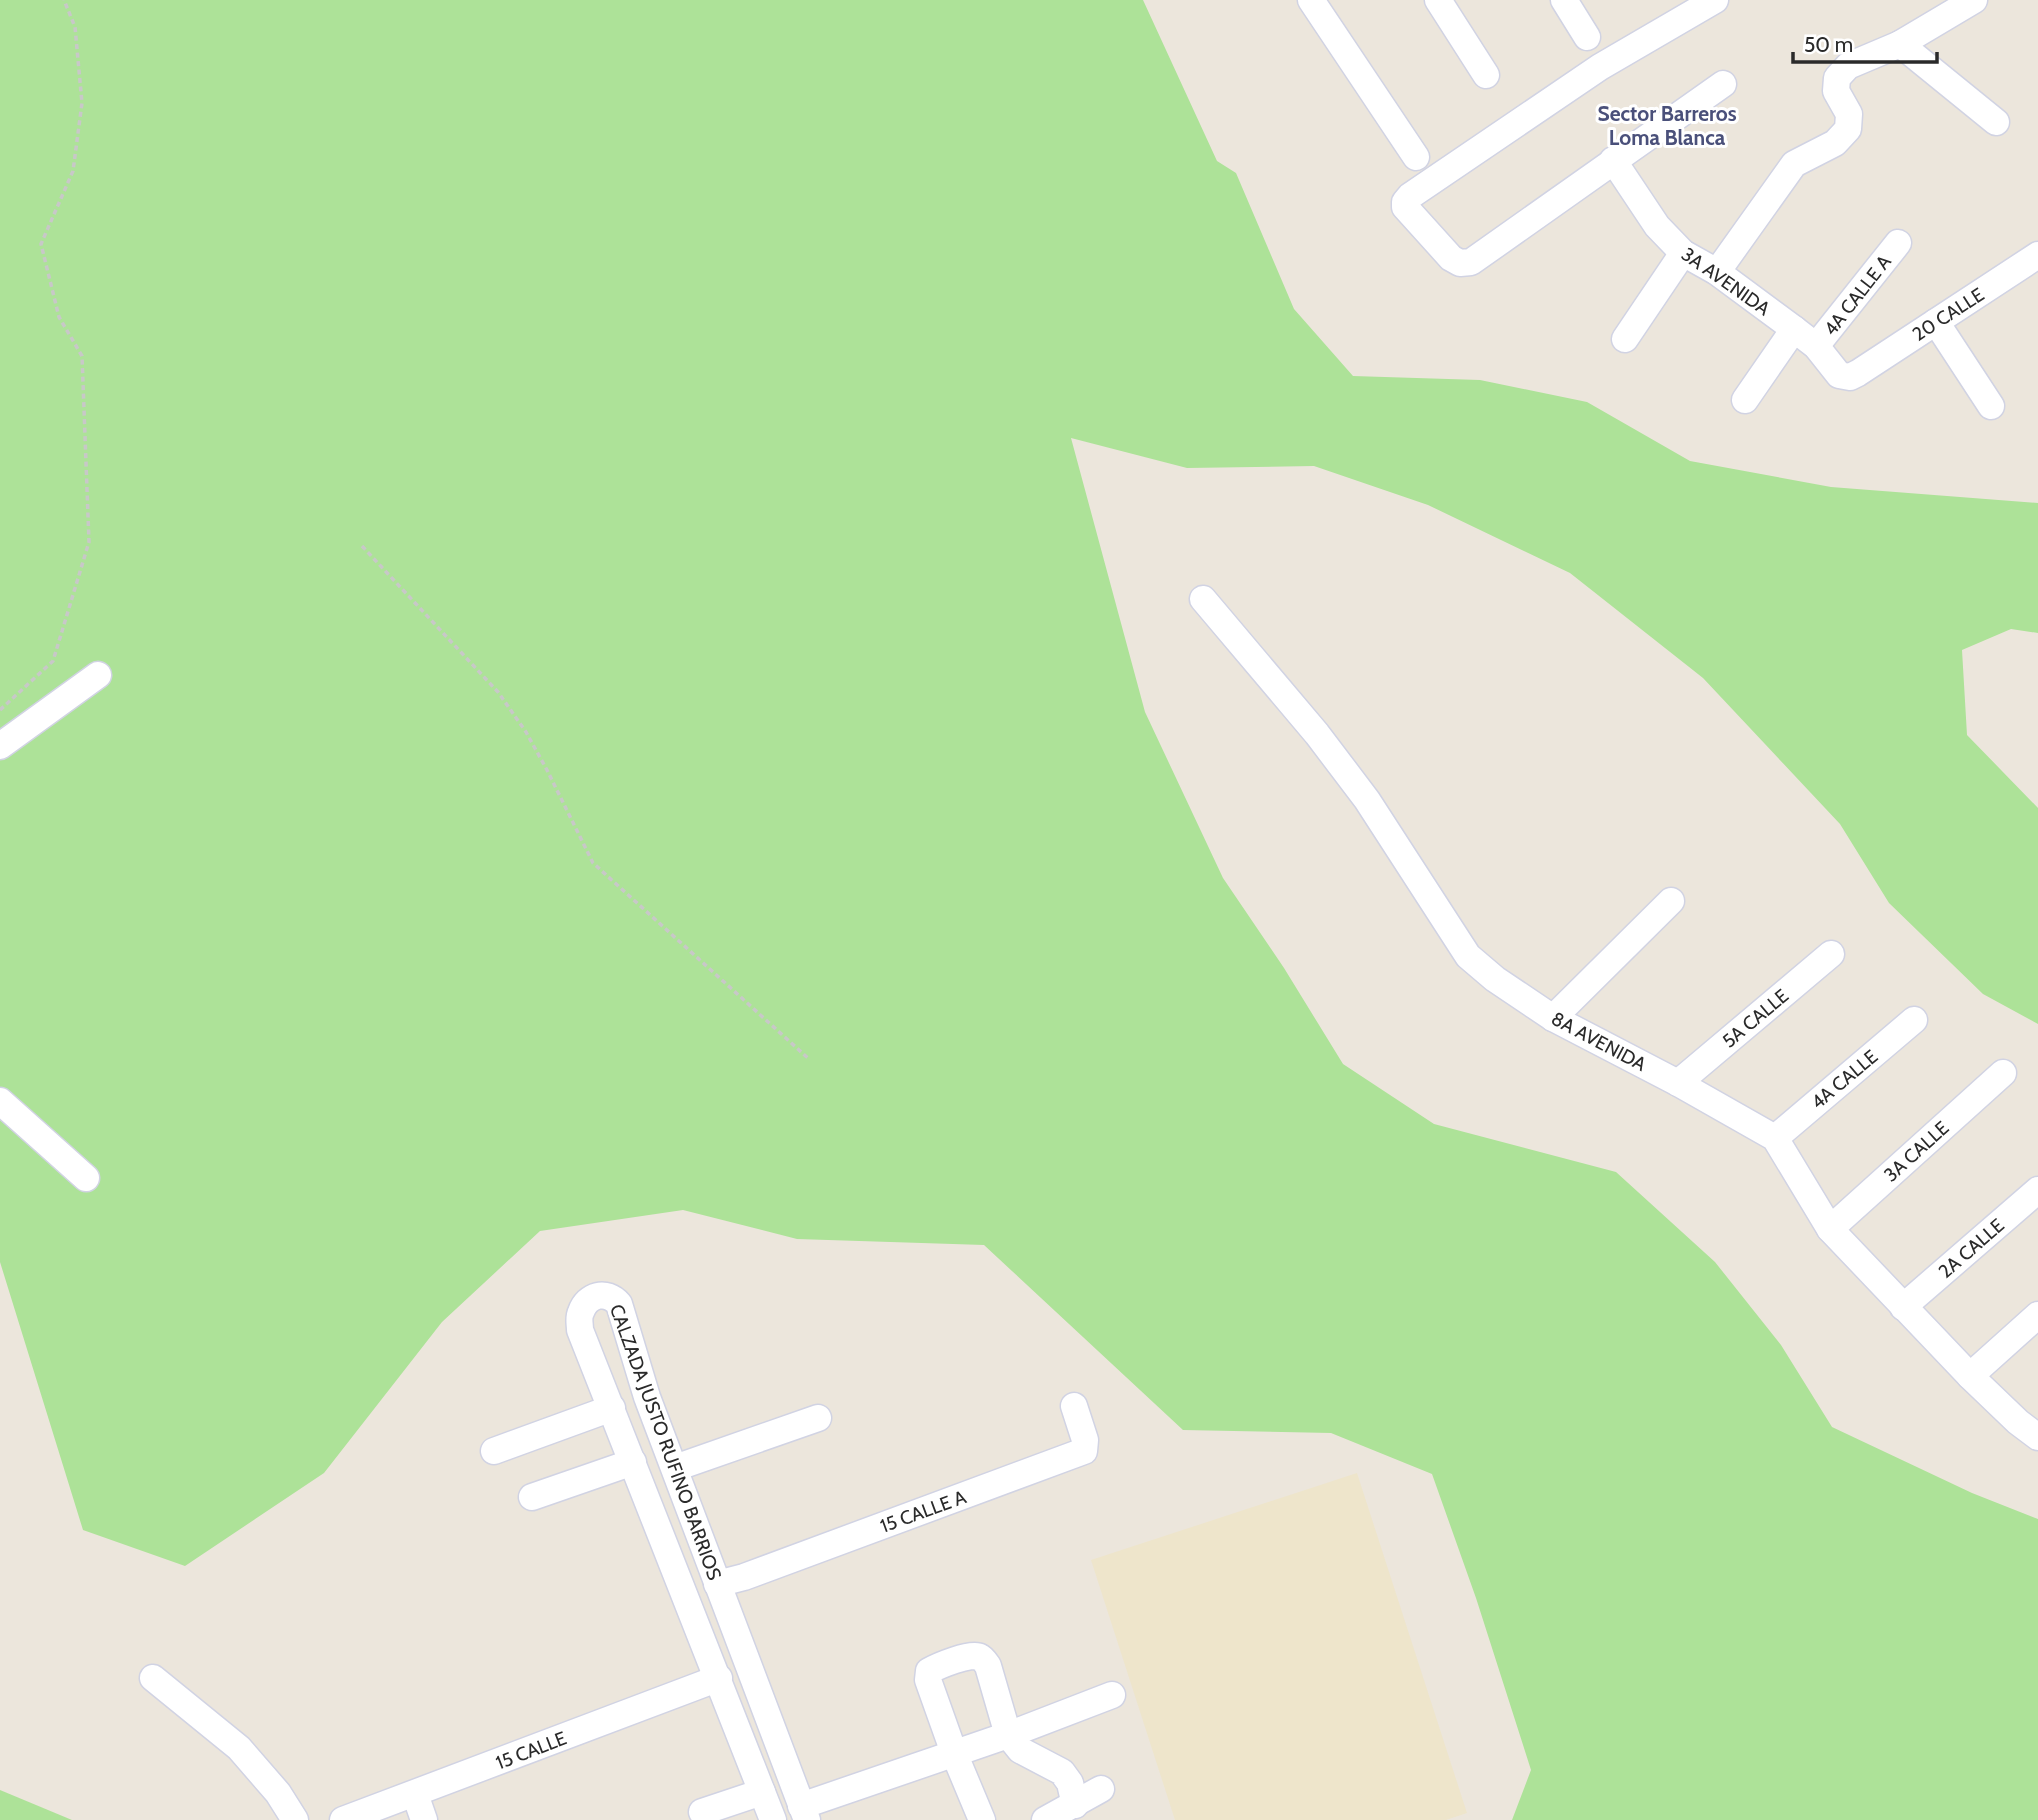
<svg xmlns="http://www.w3.org/2000/svg" width="2038" height="1820" font-family="Cabin,sans-serif">
  <rect width="100%" height="100%" fill="#ece6dc"/>
  <path fill="#eee5cb" d="M 1357,1473 L 1467,1813 L 1446,1820 L 1175,1820 L 1091,1560 Z"/>
  <g fill="#ade298">
    <path d="M 0,0 L 1143,0 L 1217,161 L 1236,173 L 1294,309 L 1353,376 L 1480,380 L 1587,402 L 1690,461 L 1831,487 L 2038,503 L 2038,633 L 2011,629 L 1962,650 L 1967,735 L 2038,808 L 2038,1024 L 1983,994 L 1889,903 L 1840,824 L 1703,678 L 1570,573 L 1428,505 L 1314,466 L 1187,468 L 1071,438 L 1145,712 L 1223,878 L 1284,968 L 1343,1064 L 1434,1124 L 1616,1172 L 1715,1262 L 1781,1345 L 1832,1427 L 1972,1493 L 2038,1519 L 2038,1820 L 1512,1820 L 1531,1770 L 1476,1598 L 1432,1474 L 1331,1433 L 1183,1430 L 984,1245 L 797,1239 L 683,1210 L 540,1231 L 442,1322 L 324,1473 L 185,1566 L 83,1530 L 0,1262 Z"/>
    <path d="M 0,1790 L 72,1820 L 0,1820 Z"/>
  </g>
  <g fill="none" stroke-linecap="round" stroke-linejoin="round">
    <g stroke="#d1d3e3" stroke-width="29">
      <g id="minor">
        <path d="M 1311,0 L 1416,157"/>
        <path d="M 1438,0 L 1486,75"/>
        <path d="M 1564,0 L 1587,37"/>
        <path d="M 1715,0 L 1600,67 L 1410,196 L 1405,202 L 1405,207 L 1451,258 L 1460,263 L 1471,262 L 1723,84"/>
        <path d="M 1900,44 L 1996,122"/>
        <path d="M 1613,160 L 1657,226 L 1683,253 L 1717,272 L 1794,329 L 1816,346 L 1839,375 L 1850,377 L 1858,373 L 2038,255"/>
        <path d="M 1717,272 L 1794,164 L 1835,143 L 1848,129 L 1849,114 L 1836,91 L 1837,78 L 1848,66 L 1900,44 L 1974,0"/>
        <path d="M 1936,322 L 1991,406"/>
        <path d="M 1625,339 L 1683,253"/>
        <path d="M 1816,346 L 1898,243"/>
        <path d="M 1745,400 L 1794,329"/>
        <path d="M 1203,599 L 1317,734 L 1367,800 L 1468,956 L 1495,979 L 1553,1018 L 1678,1083 L 1775,1138 L 1830,1229 L 1970,1376 L 2018,1422 L 2038,1437"/>
        <path d="M 0,746 L 98,675"/>
        <path d="M 1553,1018 L 1671,901"/>
        <path d="M 1678,1083 L 1831,954"/>
        <path d="M 0,1101 L 86,1178"/>
        <path d="M 1775,1138 L 1914,1020"/>
        <path d="M 1830,1229 L 2003,1073"/>
        <path d="M 1903,1307 L 2038,1190"/>
        <path d="M 1970,1376 L 2038,1315"/>
        <path d="M 494,1451 L 612,1408"/>
        <path d="M 675,1468 L 818,1418"/>
        <path d="M 532,1497 L 633,1462"/>
        <path d="M 717,1584 L 744,1577 L 1084,1451 L 1085,1440 L 1074,1406"/>
        <path d="M 153,1678 L 239,1748 L 278,1793 L 295,1820"/>
        <path d="M 415,1794 L 424,1820"/>
        <path d="M 801,1806 L 1008,1735 L 1112,1695"/>
        <path d="M 702,1812 L 762,1792"/>
        <path d="M 343,1820 L 719,1678"/>
        <path d="M 773,1820 L 580,1330 C 580,1324 578,1318 581,1312 C 587,1295 606,1289 619,1304 L 647,1397 L 807,1820"/>
        <path d="M 982,1820 L 954,1753 L 928,1680 L 929,1671 C 938,1666 971,1652 980,1657 C 983,1658 986,1663 988,1666 L 1008,1735 L 1020,1750 L 1062,1772 L 1070,1783 L 1075,1805"/>
        <path d="M 1045,1820 L 1101,1789"/>
      </g>
    </g>
    <g stroke="#c8c8c8" stroke-width="3.5" stroke-dasharray="5 3.5" stroke-linecap="butt">
      <path d="M 362,546 L 498,692 L 526,732 L 547,770 L 593,863 L 810,1060"/>
      <path d="M 0,710 L 53,661 L 89,542 L 82,356 L 59,317 L 41,244 L 73,171 L 82,103 L 75,27 L 64,0"/>
    </g>
    <use href="#minor" stroke="#fff" stroke-width="26"/>
  </g>
  <g text-anchor="middle" stroke-width="6" stroke-linejoin="round" paint-order="stroke">
    <g font-size="19" fill="#2a2a2a" stroke="#fff">
      <text transform="translate(1726 281) rotate(35)" y="7">3A AVENIDA</text>
      <text transform="translate(1857 295) rotate(-52)" y="7">4A CALLE A</text>
      <text transform="translate(1948 314) rotate(-33)" y="7">20 CALLE</text>
      <text transform="translate(1755 1018) rotate(-40)" y="7">5A CALLE</text>
      <text transform="translate(1599 1041) rotate(28)" y="7">8A AVENIDA</text>
      <text transform="translate(1844 1079) rotate(-40)" y="7">4A CALLE</text>
      <text transform="translate(1916 1151) rotate(-42)" y="7">3A CALLE</text>
      <text transform="translate(1971 1248) rotate(-41)" y="7">2A CALLE</text>
      <text transform="translate(666 1442) rotate(70)" y="7">CALZADA JUSTO RUFINO BARRIOS</text>
      <text transform="translate(923 1511) rotate(-20)" y="7">15 CALLE A</text>
      <text transform="translate(531 1750) rotate(-21)" y="7">15 CALLE</text>
    </g>
    <g font-size="21" font-weight="bold" fill="#4a507a" stroke="#fff">
      <text x="1667" y="121">Sector Barreros<tspan x="1667" dy="24">Loma Blanca</tspan></text>
    </g>
  </g>
  <path d="M1793 52v10h144v-10" fill="none" stroke="#2a2a2a" stroke-width="3.5"/>
  <text x="1804" y="52" font-size="21" fill="#2a2a2a" stroke="#ffffff" stroke-width="5" paint-order="stroke">50 m</text>
</svg>
